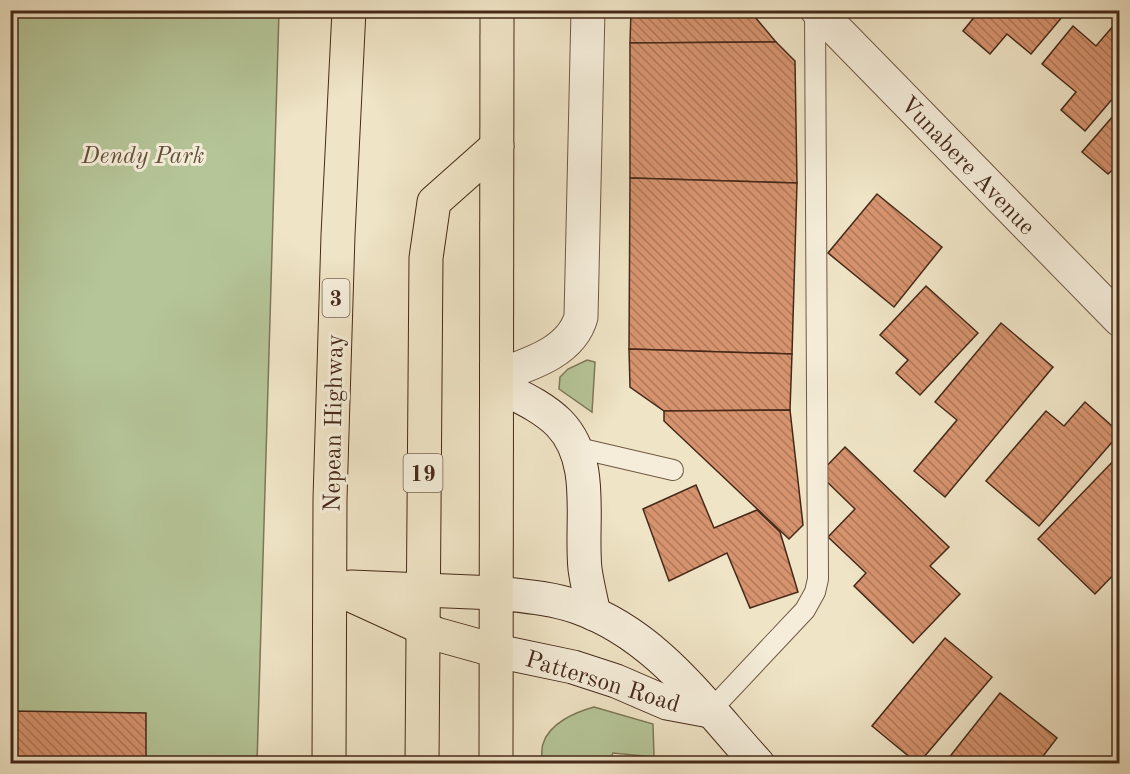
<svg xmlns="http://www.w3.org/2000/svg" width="1130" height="774" font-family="'Old Standard TT',serif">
  <defs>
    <pattern id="building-back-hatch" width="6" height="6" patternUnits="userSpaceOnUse" patternTransform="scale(1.5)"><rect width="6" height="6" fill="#d6936e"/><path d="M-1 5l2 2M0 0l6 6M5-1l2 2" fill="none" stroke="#af785a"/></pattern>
  </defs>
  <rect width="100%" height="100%" fill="#efe4c6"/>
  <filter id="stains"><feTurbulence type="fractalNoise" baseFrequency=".00333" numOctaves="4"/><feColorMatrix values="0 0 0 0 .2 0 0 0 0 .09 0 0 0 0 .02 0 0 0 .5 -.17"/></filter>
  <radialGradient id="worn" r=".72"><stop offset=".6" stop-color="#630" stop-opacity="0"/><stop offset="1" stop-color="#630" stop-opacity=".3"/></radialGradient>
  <g fill="#b5c598" stroke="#7e7758" stroke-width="1.5">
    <path d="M 10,11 L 279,11 L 257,763 L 11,763 Z"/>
    <path d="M 587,360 L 595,362 L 592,412 L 559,389 L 560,377 L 568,369 Z"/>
    <path d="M 594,707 L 653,724 L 654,757 L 613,753 L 608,763 L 542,763 C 542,758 541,749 543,744 C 549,723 576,712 594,707 Z"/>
  </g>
  <g fill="url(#building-back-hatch)" stroke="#462919" stroke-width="1.5">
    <path d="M 631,10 L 749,10 L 776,42 L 630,43 Z"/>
    <path d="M 980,10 L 1068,10 L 1031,54 L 1007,34 L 990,54 L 963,31 Z"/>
    <path d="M 1120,18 L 1120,90 L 1085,131 L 1061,110 L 1076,92 L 1042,64 L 1073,26 L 1096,46 Z"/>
    <path d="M 776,42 L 795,61 L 797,183 L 630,178 L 630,43 Z"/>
    <path d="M 1120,108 L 1120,163 L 1108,174 L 1082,152 Z"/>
    <path d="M 630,178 L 797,183 L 792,354 L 629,349 Z"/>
    <path d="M 877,194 L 942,247 L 894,307 L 828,253 Z"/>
    <path d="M 926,286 L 978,333 L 920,395 L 896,373 L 908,360 L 880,335 Z"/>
    <path d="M 1001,323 L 1053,367 L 945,497 L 914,471 L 957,420 L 935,402 Z"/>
    <path d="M 629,349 L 792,354 L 790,410 L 664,411 L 630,387 Z"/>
    <path d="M 1085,402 L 1120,433 L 1039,526 L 986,481 L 1046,411 L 1064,426 Z"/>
    <path d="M 790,410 L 803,525 L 789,539 L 664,421 L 664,411 Z"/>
    <path d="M 845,447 L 949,547 L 930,566 L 960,594 L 913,643 L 854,586 L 866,573 L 828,537 L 855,509 L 819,474 Z"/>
    <path d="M 1120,454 L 1120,568 L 1095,594 L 1038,539 Z"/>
    <path d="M 696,485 L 714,528 L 757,510 L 780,532 L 798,592 L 750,608 L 727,553 L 669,581 L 643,509 Z"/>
    <path d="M 945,638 L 992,677 L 918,764 L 872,726 Z"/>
    <path d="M 1000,693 L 1057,738 L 1037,764 L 944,764 Z"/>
    <path d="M 10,711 L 146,713 L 146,764 L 10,764 Z"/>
  </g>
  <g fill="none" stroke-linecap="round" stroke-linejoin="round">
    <g stroke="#705844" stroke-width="22">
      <g id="lane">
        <path d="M 574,447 L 673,470"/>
        <path d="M 710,711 L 805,610 L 815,592 L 818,579 L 815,10"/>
      </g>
    </g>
    <g stroke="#705844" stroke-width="35">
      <g id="street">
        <path d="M 817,10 L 1120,320"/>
        <path d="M 497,376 C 527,365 571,353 581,317 L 588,10"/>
      </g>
    </g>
    <g stroke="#462919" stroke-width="35">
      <g id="secondary">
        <path d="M 497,385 C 518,396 542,406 559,423 C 596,461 580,522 585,569 C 587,584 591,599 594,614"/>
        <path d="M 496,593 C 523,596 552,598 577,607 C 657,635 703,704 758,764"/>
        <path d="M 497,651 L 573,667 L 616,681 L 667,703 L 710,711"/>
      </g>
    </g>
    <g stroke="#462919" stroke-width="35">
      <g id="highway">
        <path d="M 331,586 L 436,634 L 497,651"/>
        <path d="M 351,587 L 496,593"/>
        <path d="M 329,764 L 330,499 L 338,235 L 349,10"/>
        <path d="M 422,764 L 426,258 L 434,202 L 497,146"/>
        <path d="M 496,764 L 497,10"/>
      </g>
    </g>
    <use href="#lane" stroke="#f5edda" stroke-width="20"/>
    <use href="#street" stroke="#f5edda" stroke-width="33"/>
    <use href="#secondary" stroke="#f5edda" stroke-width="33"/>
    <use href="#highway" stroke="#efe4c6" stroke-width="33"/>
  </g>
  <g text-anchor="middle" stroke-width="6" stroke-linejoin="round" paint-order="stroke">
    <g fill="#f5edda" stroke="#7a6453" stroke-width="1.5">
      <rect x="322.5" y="279" width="27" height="38" rx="4.5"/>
      <rect x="403.5" y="454" width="39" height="38" rx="4.5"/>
    </g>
    <g font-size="22" font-weight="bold" fill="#462919">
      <text x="336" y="306">3</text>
      <text x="423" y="481">19</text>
    </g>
    <g font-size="24" font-style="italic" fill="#625039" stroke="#f5edda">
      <text x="143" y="163">Dendy Park</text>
    </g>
    <g font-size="24" fill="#462919" stroke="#f5edda">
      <text transform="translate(968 165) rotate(46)" y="8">Vunabere Avenue</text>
      <text transform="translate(333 423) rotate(-89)" y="8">Nepean Highway</text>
      <text transform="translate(603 681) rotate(17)" y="8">Patterson Road</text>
    </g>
  </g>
  <rect width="1130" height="774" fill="none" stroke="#efe4c6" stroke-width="36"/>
  <rect x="12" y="12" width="1106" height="750" fill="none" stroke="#462919" stroke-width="3"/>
  <rect x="18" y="18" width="1094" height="738" fill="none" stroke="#462919" stroke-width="1.5"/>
  <rect width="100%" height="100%" filter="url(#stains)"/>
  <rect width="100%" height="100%" fill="url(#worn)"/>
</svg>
